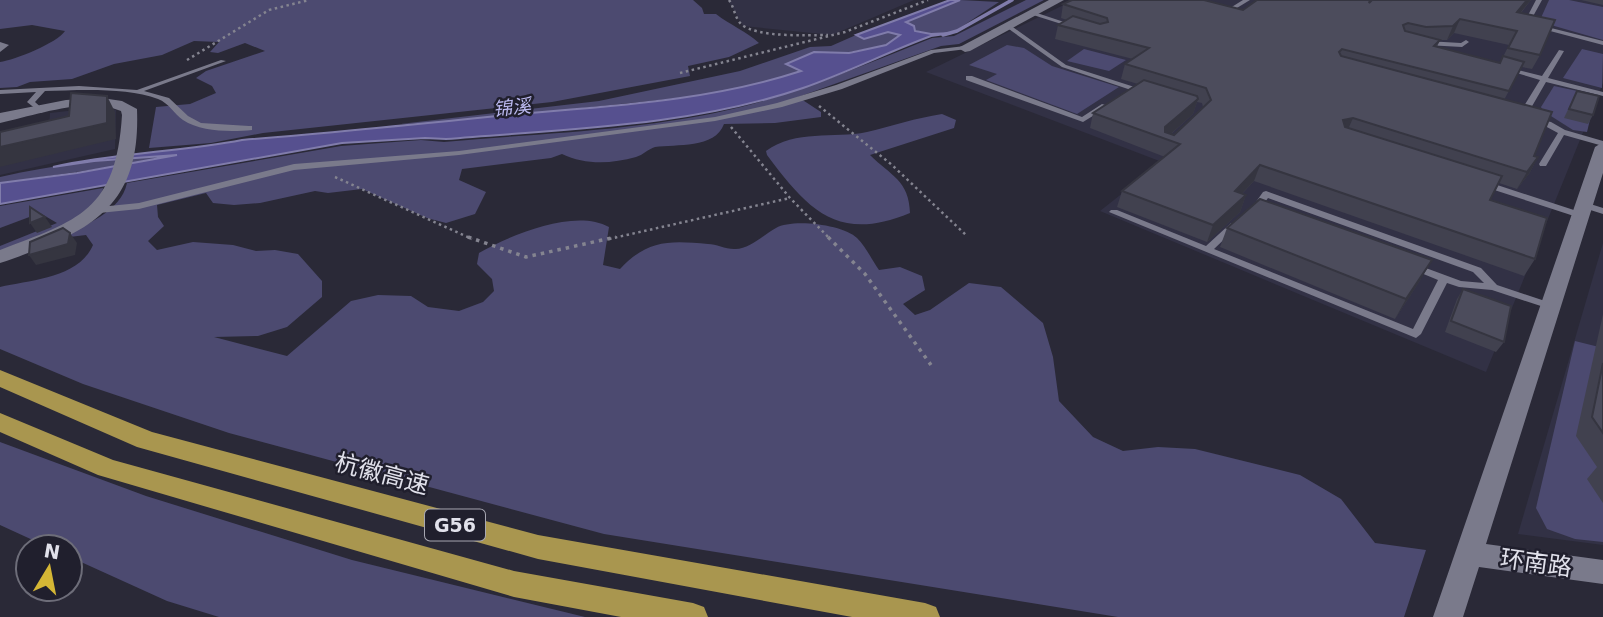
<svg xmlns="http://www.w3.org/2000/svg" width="1603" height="617" font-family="'DejaVu Sans','Noto Sans SC',sans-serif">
  <rect width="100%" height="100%" fill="#2a2937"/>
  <g fill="#323145">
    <path d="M 728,0 L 914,0 L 832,35 L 743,26 Z"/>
    <path d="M 1074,0 L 1603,0 L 1603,83 L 1486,372 L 1100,211 L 1162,162 L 926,72 Z"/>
    <path d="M 103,107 L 116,110 L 115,149 L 0,175 L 0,142 L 49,131 L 50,113 Z"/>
    <path d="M 1603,243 L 1603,545 L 1518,534 Z"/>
  </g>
  <g fill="#4c4a70">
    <path d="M 0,0 L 693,0 L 702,8 L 704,14 L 716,14 C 730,25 746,31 759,43 L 729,57 L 688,66 L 690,76 L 552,102 L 263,133 L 211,143 L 149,148 L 156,107 L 190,104 L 216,93 L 212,86 L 196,78 L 206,71 L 265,51 L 245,43 L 218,53 L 210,52 L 219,42 L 194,41 L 162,55 L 114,64 L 72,79 L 30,82 L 17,87 L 0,88 L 0,62 C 15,60 57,43 65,31 L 32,25 L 0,29 Z"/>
    <path d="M 960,0 L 999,2 L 952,33 L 930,34 L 914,30 L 905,23 Z"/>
    <path d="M 1026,0 L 1044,0 L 959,44 L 941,46 L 798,97 L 821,112 L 821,117 L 775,123 L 724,124 C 715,149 676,144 655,147 C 648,149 643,155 636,157 C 611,164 585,165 562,154 L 551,158 L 462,169 L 459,180 L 486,192 L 475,214 L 446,223 L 427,218 L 362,189 L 328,193 L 315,191 L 260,203 L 234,205 L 213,203 L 206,193 L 157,205 L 158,217 L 164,226 L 148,241 L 157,250 L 193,242 L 233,245 L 256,251 L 275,250 L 298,254 L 322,281 L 322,297 L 287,327 L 258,336 L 214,337 L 287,356 L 351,301 L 378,295 L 411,296 L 428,307 L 459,311 L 483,302 L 494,291 L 492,279 L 477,264 L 479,253 C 511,235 574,208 609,227 L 603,265 L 620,269 C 647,240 669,240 708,244 C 716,244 725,249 734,249 C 749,250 763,235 776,228 C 793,218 844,225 857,238 C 866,247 872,260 879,270 L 900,267 L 922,276 L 925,290 L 903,304 L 915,315 L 930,310 L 969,283 L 1001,287 L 1043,323 L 1053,357 L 1059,401 L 1093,437 L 1123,451 L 1158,447 L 1195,449 L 1300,475 L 1341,499 L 1375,543 L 1426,550 L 1404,617 L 1118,617 L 604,534 L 229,433 L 83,384 L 0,349 L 0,287 C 31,280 79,278 93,245 L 86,235 L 61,238 C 84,225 121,212 127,183 L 341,146 L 421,140 L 444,142 C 542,133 645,131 741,107 C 807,90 869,63 932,38 L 954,36 Z"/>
    <path d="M 1549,0 L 1569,0 L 1603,7 L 1603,40 L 1544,23 L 1540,20 Z"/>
    <path d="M 888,32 L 901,35 L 886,45 L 787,64 L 802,71 L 753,87 L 697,96 L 439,123 L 400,124 L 599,101 L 740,71 L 810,47 L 831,46 L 856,35 L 864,39 Z"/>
    <path d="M 1007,45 L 1024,48 L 1052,66 L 1119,87 L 1077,114 L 986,80 L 997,74 L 969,65 Z"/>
    <path d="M 1084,49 L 1126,60 L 1109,71 L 1067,61 Z"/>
    <path d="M 1582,49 L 1603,54 L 1602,88 L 1563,78 Z"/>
    <path d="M 1554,86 L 1596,95 L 1587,132 L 1573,130 L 1543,111 L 1541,107 Z"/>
    <path d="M 942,114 L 956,120 L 954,128 L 870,155 C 891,176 909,180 910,213 C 838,243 808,210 767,155 L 766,151 C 796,129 833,139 867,132 C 892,126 916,118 942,114 Z"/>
    <path d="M 168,154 L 179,155 L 172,158 L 0,183 L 0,177 C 55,164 111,159 168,154 Z"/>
    <path d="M 103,188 L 101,199 L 68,224 L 0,252 L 0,246 L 57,223 L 40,213 L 0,228 L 0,206 Z"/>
    <path d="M 1575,341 L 1603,348 L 1603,542 L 1575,539 L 1547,529 L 1536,508 Z"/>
    <path d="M 0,442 L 146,496 L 352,560 L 585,617 L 219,617 L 167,601 L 70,557 L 70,547 L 48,547 L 0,525 Z"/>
  </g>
  <path fill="#56508f" stroke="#807cab" stroke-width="2" d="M 950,0 L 960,0 L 906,22 L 914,26 L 915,31 L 931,34 L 952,33 L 931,36 C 888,52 846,73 803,88 C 689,127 564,129 446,139 L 425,138 L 342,143 L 0,204 L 0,183 L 77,173 L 177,155 L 94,161 L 53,167 C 115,153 179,152 242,140 C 330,133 419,124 507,115 C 606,106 706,102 801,71 L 786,64 L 814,52 L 849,53 L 886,45 L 900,35 L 888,32 L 864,39 L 856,35 Z"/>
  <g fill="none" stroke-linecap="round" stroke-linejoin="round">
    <path stroke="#807cab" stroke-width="3.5" d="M 943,35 L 957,31 L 1012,0"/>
    <g stroke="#848490" stroke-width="2.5" stroke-dasharray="2.5 3.5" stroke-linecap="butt">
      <path d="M 729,0 C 734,7 735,18 741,24 C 757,38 807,35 828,35"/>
      <path d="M 187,60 L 269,10 L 309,0"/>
      <path d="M 680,73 L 845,32 L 928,0"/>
      <path d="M 819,106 L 892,165 L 967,236"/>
      <path d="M 731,127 L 790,198 L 830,239"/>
      <path d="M 335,177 L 472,239"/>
      <path d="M 609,239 L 790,198"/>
    </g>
    <g stroke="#848490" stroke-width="3.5" stroke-dasharray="3.5 5" stroke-linecap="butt">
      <path d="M 468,237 L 526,257 L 616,237"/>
      <path d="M 828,237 L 865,274 L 931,365"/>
    </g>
    <g fill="#7a7a8b" fill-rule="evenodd">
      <path d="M 1243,0 L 1250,0 L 1227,14 L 1222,13 Z"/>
      <path d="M 1536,0 L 1542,0 L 1531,20 L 1539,25 L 1603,41 L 1603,45 L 1535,27 L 1526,22 L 1525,21 Z"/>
      <path d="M 1030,12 L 1034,12 L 1079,27 L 1074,28 L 1030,14 Z"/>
      <path d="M 1006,25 L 1010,25 L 1066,65 L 1150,92 L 1143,94 L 1062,67 L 1006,27 Z"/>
      <path d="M 1466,40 L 1469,42 L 1462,47 L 1426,45 L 1423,43 L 1426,41 L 1461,43 Z"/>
      <path d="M 0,42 L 9,45 L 0,52 Z"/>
      <path d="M 965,46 L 968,48 L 967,49 L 934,53 L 842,89 L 782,107 L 715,121 L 459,155 L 294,170 L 139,209 L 99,213 L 94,210 L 99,207 L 139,203 L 294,164 L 459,151 L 715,117 L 777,103 L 836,85 L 931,50 Z"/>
      <path d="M 1559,50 L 1564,51 L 1548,78 L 1603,92 L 1603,96 L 1546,82 L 1531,108 L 1525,108 L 1524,106 L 1540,80 L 1503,69 L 1506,67 L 1542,76 Z"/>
      <path d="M 221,60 L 226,61 L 144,91 L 169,98 L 188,116 L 201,123 L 249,126 L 252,126 L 252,130 C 231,132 201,132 183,120 C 174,114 169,103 158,99 C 127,87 78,90 45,91 L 35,102 L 45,111 L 41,113 L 27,102 L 36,92 L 0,94 L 0,90 L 79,86 L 137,90 Z"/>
      <path d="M 966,76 L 972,76 L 1082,117 L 1102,104 L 1109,106 L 1083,122 L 966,80 Z"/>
      <path d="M 1530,118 L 1551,122 L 1565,130 L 1603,141 L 1603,146 L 1564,135 L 1546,166 L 1540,166 L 1539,164 L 1558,133 L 1545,126 L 1530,122 Z"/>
      <path d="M 1485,181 L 1583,213 L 1585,215 L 1583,217 L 1577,217 L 1482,186 L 1481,184 Z"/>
      <path d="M 1266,191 L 1481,268 L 1497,285 L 1554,304 L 1555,306 L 1550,309 L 1492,290 L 1459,287 L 1447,283 L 1421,334 L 1416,338 L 1109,212 L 1111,210 L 1117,210 L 1206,246 L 1231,223 L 1237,223 L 1239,225 L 1237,227 L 1214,249 L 1413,329 L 1438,280 L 1409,268 L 1407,266 L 1409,264 L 1415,264 L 1461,281 L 1484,283 L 1473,272 L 1268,198 L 1259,210 L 1253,210 L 1251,208 L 1253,206 L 1263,192 Z"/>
      <path d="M 1584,202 L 1603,208 L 1603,214 L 1581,207 L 1580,205 Z"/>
    </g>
    <path fill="#7a7a8b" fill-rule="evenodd" d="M 102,98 L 122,101 L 137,109 C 140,187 111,221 41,248 C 27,253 14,259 0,263 L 0,250 C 79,220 116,211 122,115 L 121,111 C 85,97 37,115 0,123 L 0,113 L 66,100 Z"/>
    <g fill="#7a7a8b" fill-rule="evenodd">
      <path d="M 1049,0 L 1064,0 L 970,51 L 965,52 L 958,48 Z"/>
      <path d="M 1603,142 L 1603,173 L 1486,544 L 1603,560 L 1603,584 L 1479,567 L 1463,617 L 1433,617 L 1595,147 Z"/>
    </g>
    <g fill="#a9964f" fill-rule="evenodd">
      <path d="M 0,370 L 152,432 L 538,535 L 925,603 L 936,607 L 940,617 L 852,617 L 538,559 L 137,447 L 0,387 Z"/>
      <path d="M 0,413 L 113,460 L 514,571 L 693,603 L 704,607 L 708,617 L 621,617 L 514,597 L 98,475 L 0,432 Z"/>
    </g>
  </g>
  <g fill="#41414f" fill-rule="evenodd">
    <path d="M 1531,0 L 1521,13 L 1540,55 L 1532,69 L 1522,67 L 1504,100 L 1534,156 L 1538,157 L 1529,174 L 1517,189 L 1499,183 L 1490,200 L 1535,259 L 1524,276 L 1254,181 L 1242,194 L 1246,195 L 1240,212 L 1207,242 L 1117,207 L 1122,191 L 1165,157 L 1090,128 L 1093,113 L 1138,84 L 1121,79 L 1125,64 L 1133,59 L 1055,39 L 1058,25 L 1067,20 L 1061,18 L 1063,4 L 1243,10 L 1369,3 ZM 1454,33 L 1509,45 L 1500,63 L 1437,47 L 1440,40 L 1447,40 ZM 1197,102 L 1202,103 L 1203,107 L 1174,135 L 1171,134 L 1193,114 Z"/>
    <path d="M 1581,0 L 1603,0 L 1603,5 Z"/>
    <path d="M 1577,91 L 1593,115 L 1588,124 L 1564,118 Z"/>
    <path d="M 1227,228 L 1421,279 L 1395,319 L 1220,247 Z"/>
    <path d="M 1463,289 L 1504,342 L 1496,352 L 1445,332 L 1457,299 Z"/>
    <path d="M 1603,314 L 1603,503 L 1587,479 L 1597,467 L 1576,436 Z"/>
  </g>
  <g fill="#353540">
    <path d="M 1527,0 L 1531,0 L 1510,25 L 1517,12 Z"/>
    <path d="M 1460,19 L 1454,33 L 1447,40 L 1453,26 Z"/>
    <path d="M 107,96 L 115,112 L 116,139 L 0,167 L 0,147 L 107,123 Z"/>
    <path d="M 1198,99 L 1193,114 L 1165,139 L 1165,127 Z"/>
    <path d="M 1353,118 L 1346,134 L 1343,120 Z"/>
    <path d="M 1538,157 L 1529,174 L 1517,189 L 1527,172 Z"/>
    <path d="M 1260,165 L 1254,181 L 1228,208 L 1235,191 Z"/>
    <path d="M 1246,195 L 1240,212 L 1207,242 L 1213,225 Z"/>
    <path d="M 45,217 L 52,227 L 37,233 L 30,223 Z"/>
    <path d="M 70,233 L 77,243 L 75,255 L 36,265 L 29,255 Z"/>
    <path d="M 1432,260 L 1421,279 L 1395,319 L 1406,299 Z"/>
  </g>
  <g fill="#4c4c5c" stroke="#353540" stroke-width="2">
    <path d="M 1072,0 L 1204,0 L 1243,10 L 1257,0 L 1370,0 L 1369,3 L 1372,0 L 1527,0 L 1517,12 L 1555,20 L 1540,55 L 1508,48 L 1517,31 L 1460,19 L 1453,26 L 1426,27 L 1408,23 L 1403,25 L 1405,31 L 1440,40 L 1434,46 L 1500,63 L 1503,56 L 1524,62 L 1509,91 L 1342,49 L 1339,52 L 1341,56 L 1552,112 L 1534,156 L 1538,157 L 1527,172 L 1353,118 L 1343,120 L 1345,127 L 1502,176 L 1490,200 L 1547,218 L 1535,259 L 1260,165 L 1235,191 L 1246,195 L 1213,225 L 1122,191 L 1180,144 L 1093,113 L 1144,80 L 1197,96 L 1198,99 L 1165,127 L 1165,132 L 1174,135 L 1211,100 L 1206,88 L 1125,64 L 1149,48 L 1058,25 L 1073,16 L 1100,24 L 1108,22 L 1107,18 L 1063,4 Z"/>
    <path d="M 1577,91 L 1599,96 L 1593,115 L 1569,109 Z"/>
    <path d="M 71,93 L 107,96 L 107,123 L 0,147 L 0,132 L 69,116 Z"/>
    <path d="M 1260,199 L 1432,260 L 1406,299 L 1227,228 Z"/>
    <path d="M 30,207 L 45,217 L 30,223 Z"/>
    <path d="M 63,228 L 70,233 L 68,244 L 29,255 L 30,242 Z"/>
    <path d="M 1463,289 L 1511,306 L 1504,342 L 1451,321 Z"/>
    <path d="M 1603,363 L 1603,433 L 1592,417 Z"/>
  </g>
  <g text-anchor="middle" stroke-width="5" stroke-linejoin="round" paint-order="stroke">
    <g font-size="19" font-style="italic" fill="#bab8ef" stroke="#201f2d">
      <text transform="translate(512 107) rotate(-6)" y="7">锦溪</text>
    </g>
    <rect fill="#201f2d" stroke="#a7a7b2" stroke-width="2" x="425" y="509.5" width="60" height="31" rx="5"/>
    <g font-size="19" font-weight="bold" fill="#e1e1eb">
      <text x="455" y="532">G56</text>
    </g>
    <g font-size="24" fill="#e1e1eb" stroke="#201f2d">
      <text transform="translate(382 474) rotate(15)" y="8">杭徽高速</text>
      <text transform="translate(1536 563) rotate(8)" y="8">环南路</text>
    </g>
  </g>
  <g transform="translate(49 568) rotate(10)"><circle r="33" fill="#201f2d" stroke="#6d6d79" stroke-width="2"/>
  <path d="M0-5L12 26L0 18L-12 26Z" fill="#d4b635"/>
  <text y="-10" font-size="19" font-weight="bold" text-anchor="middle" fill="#e1e1eb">N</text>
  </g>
</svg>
